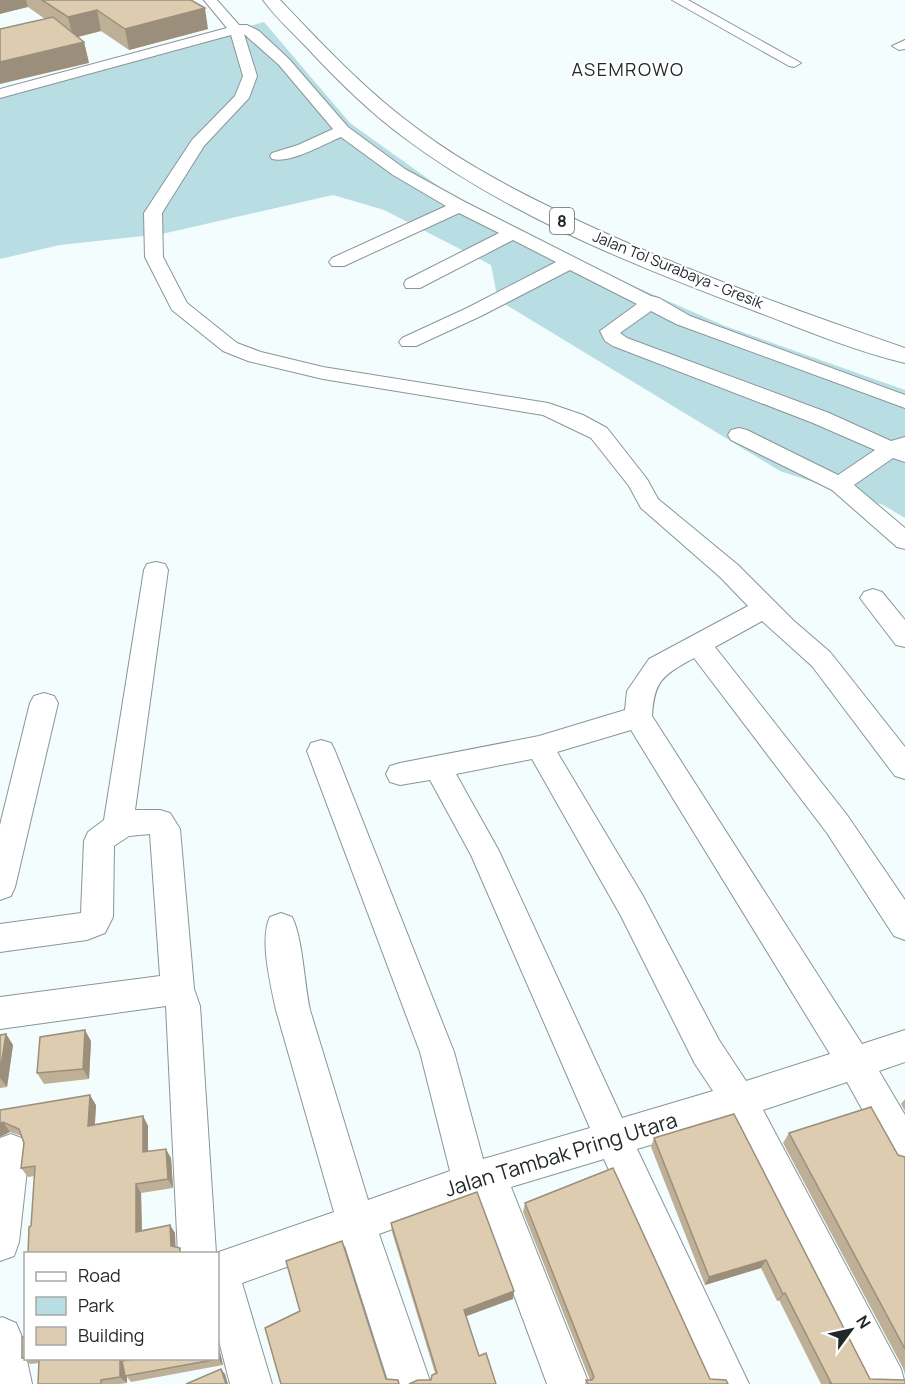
<svg xmlns="http://www.w3.org/2000/svg" width="905" height="1384" font-family="Manrope,sans-serif">
  <rect width="100%" height="100%" fill="#f3fdfe"/>
  <path fill="#b8dee3" d="M 264,22 L 350,123 L 452,196 L 565,256 L 725,326 L 905,390 L 905,518 L 883,505 L 780,471 L 498,300 L 491,265 L 384,210 L 333,195 L 162,234 L 60,245 L 0,259 L 0,96 Z"/>
  <g fill="none" stroke-linecap="round" stroke-linejoin="round">
    <g stroke="#8a9597" stroke-width="2">
      <g id="minor">
        <path d="M 204,0 L 217,0 L 239,25 L 247,25 L 259,31 L 289,59 L 348,127 L 405,169 L 465,202 L 651,296 L 659,298 L 690,316 L 905,395 L 905,408 L 676,324 L 651,311 L 620,333 L 627,338 L 829,413 L 891,441 L 905,437 L 905,462 L 893,458 L 854,485 L 905,528 L 905,549 L 897,547 L 832,490 L 731,440 L 728,435 L 731,430 L 739,428 L 747,430 L 838,475 L 875,450 L 813,423 L 613,346 L 605,341 L 600,331 L 637,304 L 570,270 L 481,316 L 416,346 L 402,346 L 399,342 L 402,338 L 467,308 L 556,262 L 513,240 L 420,288 L 406,288 L 404,284 L 406,280 L 499,233 L 459,213 L 344,266 L 332,266 L 329,262 L 332,258 L 446,206 L 393,175 L 341,137 C 324,144 290,164 272,159 L 270,156 L 272,153 L 298,145 L 333,129 L 279,65 L 244,34 L 257,76 L 249,98 L 204,146 L 162,213 L 163,257 L 187,303 L 237,343 L 261,352 L 323,367 L 548,403 L 583,415 L 607,428 L 647,479 L 658,499 L 738,565 L 794,621 L 830,652 L 905,747 L 905,779 L 895,776 L 812,666 L 762,621 L 715,647 L 847,815 L 905,900 L 905,940 L 894,936 L 827,833 L 694,658 C 664,675 654,679 652,716 L 862,1044 L 905,1030 L 905,1062 L 879,1071 L 905,1115 L 905,1168 L 892,1163 L 847,1082 L 763,1110 L 901,1369 L 905,1384 L 864,1384 L 730,1121 L 637,1149 L 749,1384 L 707,1384 L 604,1159 L 511,1187 L 589,1384 L 547,1384 L 478,1198 L 379,1234 L 431,1384 L 389,1384 L 345,1246 L 242,1283 L 272,1384 L 230,1384 L 218,1337 L 218,1254 L 178,1254 L 166,1006 L 0,1029 L 0,997 L 160,976 L 150,834 L 129,836 L 114,846 L 113,917 L 105,933 L 87,940 L 0,952 L 0,924 L 81,913 L 84,841 L 88,832 L 104,820 L 144,570 L 147,564 L 156,562 L 165,564 L 168,570 L 135,810 L 160,810 L 170,813 L 180,829 L 194,989 L 200,1006 L 216,1253 L 334,1212 L 276,1010 C 271,986 259,939 270,917 L 281,913 L 292,917 C 303,939 304,983 310,1010 L 368,1200 L 450,1171 L 420,1052 L 307,751 L 311,743 L 321,740 L 331,743 L 335,751 L 454,1052 L 483,1159 L 590,1128 L 471,855 L 430,780 L 400,785 L 390,782 L 386,774 L 390,766 L 400,763 L 539,736 L 625,710 L 627,691 L 649,659 L 748,606 L 720,577 L 641,508 L 629,486 L 591,438 L 543,415 L 323,379 L 248,361 L 223,351 L 172,310 L 145,257 L 144,213 L 192,140 L 235,96 L 243,76 L 231,35 L 0,98 L 0,89 L 227,28 ZM 631,730 L 830,1054 L 746,1081 L 719,1040 L 643,896 L 557,752 ZM 532,759 L 621,916 L 695,1064 L 713,1091 L 622,1118 L 499,851 L 456,774 Z"/>
        <path d="M 672,0 L 688,0 L 801,63 L 794,67 L 789,66 Z"/>
        <path d="M 905,40 L 905,49 L 899,50 L 892,46 Z"/>
        <path d="M 873,589 L 882,592 L 905,620 L 905,647 L 896,645 L 860,598 L 864,592 Z"/>
        <path d="M 44,693 L 54,696 L 58,703 L 15,887 L 11,896 L 0,900 L 0,825 L 30,703 L 34,696 Z"/>
        <path d="M 11,1134 L 24,1139 L 29,1152 L 19,1242 L 14,1256 L 0,1261 L 0,1138 Z"/>
        <path d="M 2,1317 L 16,1323 L 22,1337 L 32,1384 L 0,1384 L 0,1318 Z"/>
      </g>
    </g>
    <g stroke="#8a9597" stroke-width="2">
      <path id="highway" d="M 263,0 L 280,0 C 323,45 365,90 415,127 C 470,169 534,200 596,229 C 697,275 801,312 905,348 L 905,363 C 851,350 798,327 747,308 C 628,263 504,213 402,136 C 370,112 340,83 312,53 C 296,36 277,19 263,0 Z"/>
    </g>
    <use href="#minor" fill="#fff" fill-rule="evenodd"/>
    <use href="#highway" fill="#fff" fill-rule="evenodd"/>
  </g>
  <g fill="#beaf97">
    <path d="M 0,0 L 191,0 L 208,29 L 129,50 L 101,31 L 78,37 L 84,42 L 89,63 L 45,19 L 28,7 Z"/>
    <path d="M 6,1034 L 13,1045 L 7,1087 L 0,1088 L 0,1035 Z"/>
    <path d="M 91,1041 L 89,1079 L 44,1084 L 37,1073 Z"/>
    <path d="M 905,1099 L 905,1111 L 901,1104 Z"/>
    <path d="M 96,1105 L 95,1124 L 143,1116 L 148,1126 L 148,1152 L 171,1158 L 173,1188 L 141,1193 L 142,1230 L 170,1225 L 175,1233 L 31,1226 L 35,1176 L 28,1177 L 21,1168 L 24,1143 L 22,1136 L 10,1132 L 0,1137 L 0,1110 Z"/>
    <path d="M 734,1114 L 870,1379 L 905,1384 L 821,1384 L 779,1300 L 777,1301 L 761,1268 L 705,1285 L 651,1147 L 654,1138 Z"/>
    <path d="M 789,1133 L 898,1155 L 905,1157 L 905,1375 L 903,1368 L 783,1143 Z"/>
    <path d="M 525,1203 L 710,1379 L 728,1384 L 585,1384 L 586,1380 L 590,1380 L 523,1212 Z"/>
    <path d="M 391,1223 L 513,1299 L 466,1316 L 479,1356 L 496,1384 L 431,1380 L 435,1373 L 392,1232 Z"/>
    <path d="M 26,1337 L 26,1359 L 126,1359 L 127,1360 L 218,1359 L 218,1344 L 223,1365 L 131,1382 L 127,1377 L 127,1383 L 120,1384 L 38,1384 L 39,1363 L 30,1364 L 22,1358 Z"/>
  </g>
  <g fill="#9b8f7b">
    <path d="M 0,0 L 26,0 L 28,7 L 0,14 Z"/>
    <path d="M 205,8 L 208,29 L 129,50 L 125,29 Z"/>
    <path d="M 97,10 L 101,31 L 73,38 L 68,17 Z"/>
    <path d="M 84,42 L 89,63 L 0,84 L 0,62 Z"/>
    <path d="M 85,1030 L 91,1041 L 89,1079 L 83,1069 Z"/>
    <path d="M 6,1034 L 13,1045 L 7,1087 L 0,1078 L 0,1072 Z"/>
    <path d="M 90,1095 L 96,1105 L 94,1135 L 88,1126 Z"/>
    <path d="M 143,1116 L 148,1126 L 148,1162 L 143,1152 Z"/>
    <path d="M 3,1122 L 10,1132 L 0,1137 L 0,1124 Z"/>
    <path d="M 166,1149 L 171,1158 L 173,1188 L 168,1179 Z"/>
    <path d="M 136,1184 L 141,1193 L 142,1240 L 136,1232 Z"/>
    <path d="M 170,1225 L 175,1233 L 176,1254 L 171,1246 Z"/>
    <path d="M 766,1260 L 761,1268 L 705,1285 L 709,1277 Z"/>
    <path d="M 514,1291 L 513,1299 L 464,1317 L 464,1310 Z"/>
    <path d="M 785,1293 L 779,1300 L 777,1301 L 783,1294 Z"/>
    <path d="M 218,1344 L 223,1365 L 218,1359 Z"/>
    <path d="M 120,1359 L 127,1359 L 127,1375 L 125,1376 L 127,1377 L 127,1383 L 120,1377 Z"/>
    <path d="M 221,1369 L 225,1374 L 228,1384 L 226,1384 Z"/>
  </g>
  <g fill="#ddccb0" stroke="#9b8f7b" stroke-width="1.5">
    <path d="M 42,0 L 191,0 L 205,8 L 125,29 L 97,10 L 68,17 Z"/>
    <path d="M 53,17 L 84,42 L 0,62 L 0,29 Z"/>
    <path d="M 85,1030 L 83,1069 L 37,1073 L 40,1037 Z"/>
    <path d="M 6,1034 L 0,1072 L 0,1035 Z"/>
    <path d="M 90,1095 L 88,1126 L 143,1116 L 143,1152 L 166,1149 L 168,1179 L 136,1184 L 136,1232 L 170,1225 L 171,1246 L 180,1248 L 180,1254 L 28,1254 L 29,1227 L 31,1226 L 35,1166 L 21,1168 L 24,1143 L 19,1129 L 3,1122 L 0,1124 L 0,1110 Z"/>
    <path d="M 871,1107 L 898,1155 L 905,1157 L 905,1349 L 789,1133 Z"/>
    <path d="M 734,1114 L 870,1379 L 905,1380 L 905,1384 L 829,1384 L 831,1383 L 785,1293 L 783,1294 L 766,1260 L 709,1277 L 654,1138 Z"/>
    <path d="M 613,1168 L 710,1379 L 726,1380 L 728,1384 L 588,1384 L 586,1380 L 592,1380 L 594,1377 L 525,1203 Z"/>
    <path d="M 477,1192 L 514,1291 L 464,1310 L 479,1356 L 486,1353 L 496,1384 L 409,1384 L 418,1380 L 431,1380 L 432,1375 L 437,1373 L 391,1223 Z"/>
    <path d="M 342,1241 L 386,1379 L 398,1380 L 399,1384 L 281,1384 L 265,1328 L 300,1311 L 286,1261 Z"/>
    <path d="M 26,1264 L 26,1292 L 25,1292 Z"/>
    <path d="M 22,1337 L 26,1337 L 26,1357 L 22,1358 Z"/>
    <path d="M 218,1355 L 218,1359 L 125,1376 L 122,1361 L 134,1359 L 218,1359 Z"/>
    <path d="M 39,1359 L 120,1359 L 120,1377 L 101,1380 L 101,1384 L 38,1384 Z"/>
    <path d="M 221,1369 L 226,1384 L 186,1384 Z"/>
  </g>
  <g text-anchor="middle" stroke-width="4.5" stroke-linejoin="round" paint-order="stroke">
    <g font-size="15" fill="#232828" stroke="#fff">
      <text transform="translate(678 270) rotate(22)" y="5">Jalan Tol Surabaya - Gresik</text>
    </g>
    <rect fill="#fff" stroke="#656868" stroke-width="1.5" x="550" y="208" width="24" height="26" rx="4.5"/>
    <g font-size="16" font-weight="bold" fill="#232828">
      <text x="562" y="227">8</text>
    </g>
    <g font-size="18" letter-spacing="1.5" fill="#232828" stroke="#fff">
      <text x="628" y="76">ASEMROWO</text>
    </g>
    <g font-size="21" fill="#232828" stroke="#fff">
      <text transform="translate(561 1155) rotate(-17)" y="7">Jalan Tambak Pring Utara</text>
    </g>
  </g>
  <rect x="24" y="1252" width="195" height="108" fill="#ffffff" stroke="#a7a9a9" stroke-width="1.5"/>
  <rect x="36" y="1272" width="30" height="9" fill="#ffffff" stroke="#a7a9a9" stroke-width="1.5"/>
  <text x="78" y="1282" font-size="18" fill="#232828">Road</text>
  <rect x="36" y="1297" width="30" height="18" fill="#b8dee3" stroke="#a7a9a9" stroke-width="1.5"/>
  <text x="78" y="1312" font-size="18" fill="#232828">Park</text>
  <rect x="36" y="1327" width="30" height="18" fill="#ddccb0" stroke="#a7a9a9" stroke-width="1.5"/>
  <text x="78" y="1342" font-size="18" fill="#232828">Building</text>
  <g transform="translate(851 1330) rotate(57)" stroke="#ffffff" stroke-width="4.5" paint-order="stroke">
  <path d="M0-4.5L10 22L0 15L-10 22Z" fill="#232828"/>
  <text y="-9" font-size="16" font-weight="bold" text-anchor="middle" fill="#232828">N</text>
  </g>
</svg>
